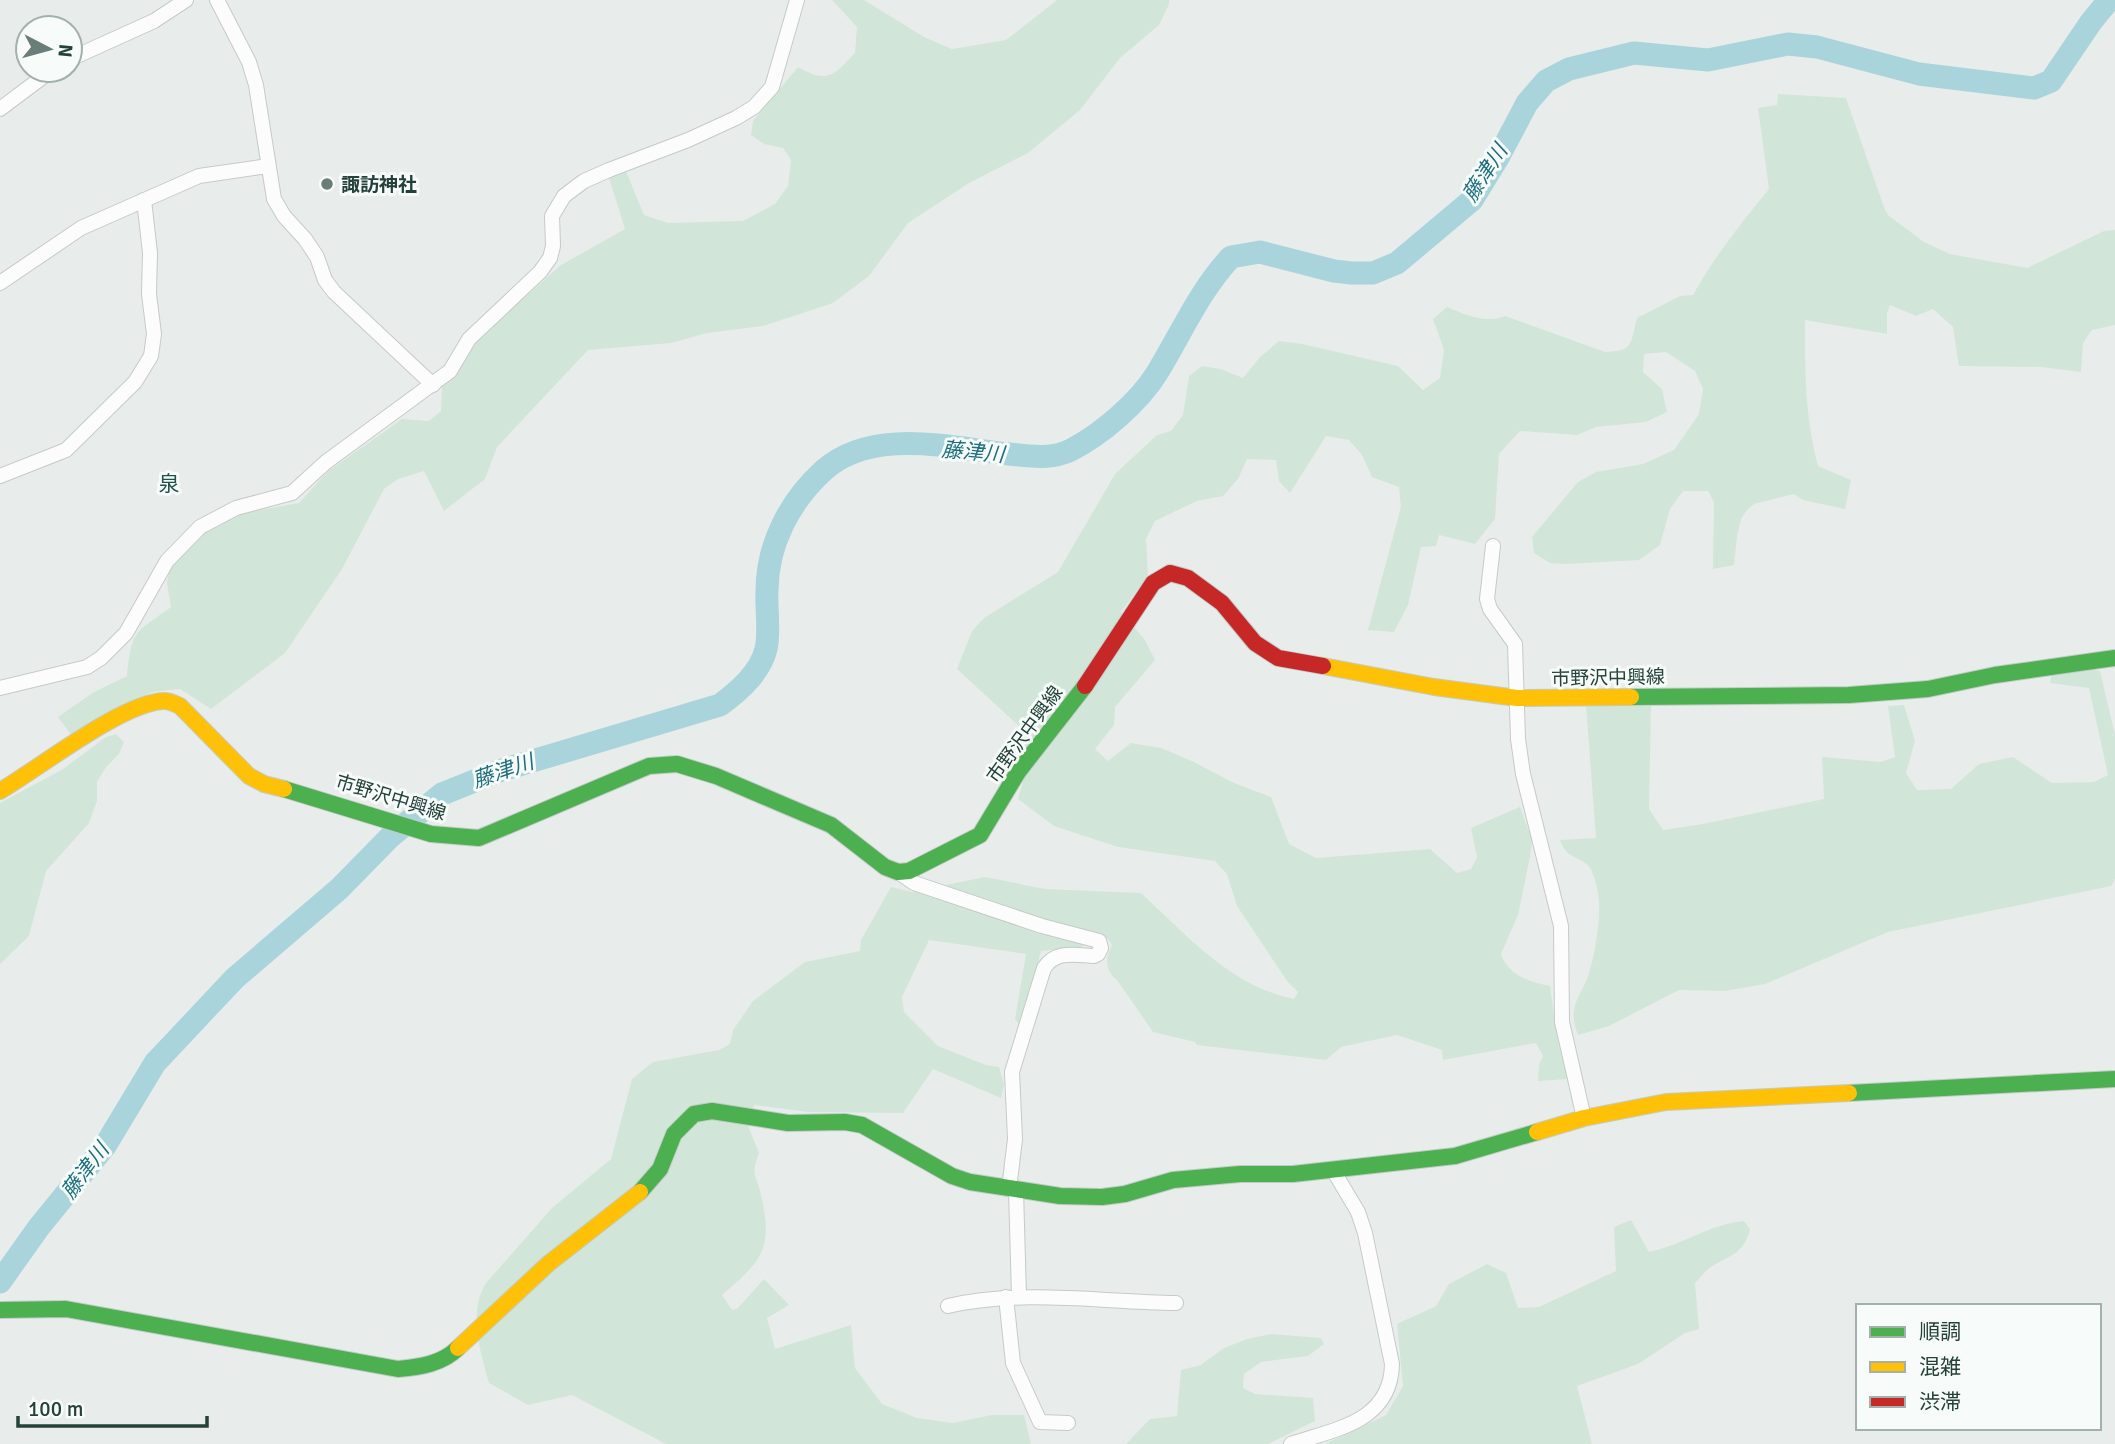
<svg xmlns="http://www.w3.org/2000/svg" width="2115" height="1444" font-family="Signika,'Noto Sans JP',sans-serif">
  <rect width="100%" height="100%" fill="#e8edeb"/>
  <g fill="#d1e6d8">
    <path d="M 832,0 L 864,0 L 924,37 L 952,49 L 1006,40 L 1057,0 L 1169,0 L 1169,4 L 1159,25 L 1120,58 L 1080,110 L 1028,153 L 969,183 L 908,223 L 869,276 L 833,303 L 763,326 L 707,333 L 671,343 L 588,350 L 497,447 L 485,479 L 444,511 L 424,471 L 398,479 L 384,489 L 342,569 L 285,653 L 211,709 L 180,689 L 152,692 L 72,736 L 58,717 L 94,692 L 127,676 C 132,629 134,634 171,607 L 167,583 L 170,568 L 181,549 L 209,528 L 236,514 L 299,503 L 327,472 L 402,419 L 429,421 L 441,411 L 442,387 L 476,341 L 561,265 L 625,229 L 609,178 L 615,172 L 626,171 L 644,215 L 668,223 L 743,221 L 775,204 L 788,186 L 791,160 L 783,148 L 764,144 L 751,135 L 753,121 L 798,67 C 828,84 833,76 855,53 L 857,27 Z"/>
    <path d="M 1778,94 L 1846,98 L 1885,210 L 1889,216 L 1924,242 L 1950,254 L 2027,268 L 2104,231 L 2115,230 L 2115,325 L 2092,330 L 2083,343 L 2081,372 L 2041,367 L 1959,366 L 1953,327 L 1933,309 L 1916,316 L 1890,305 L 1887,313 L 1887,334 L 1805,320 C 1805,370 1805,417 1818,466 L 1851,480 L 1845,509 L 1803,500 L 1794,494 L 1754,504 L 1747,510 L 1741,519 L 1737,537 L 1734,565 L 1713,569 L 1714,502 L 1708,491 L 1683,491 L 1670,509 L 1660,545 L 1639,560 L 1566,564 L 1550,563 L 1534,553 L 1532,537 L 1578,482 L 1596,472 L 1643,464 L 1674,450 L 1699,414 L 1703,389 L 1695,371 L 1666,352 L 1644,354 L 1643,372 L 1662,389 L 1667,412 L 1646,422 L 1596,427 L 1577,435 L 1520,431 L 1499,454 L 1495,519 L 1475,544 L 1439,535 L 1436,546 L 1421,547 L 1408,605 L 1394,632 L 1368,630 L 1401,507 L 1399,487 L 1372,477 L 1362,455 L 1349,440 L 1326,436 L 1290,493 L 1279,481 L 1276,460 L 1247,459 L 1238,479 L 1223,496 L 1197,501 L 1155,521 L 1146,539 L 1148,575 L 1121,612 L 1145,640 L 1155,660 L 1115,707 L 1114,725 L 1095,749 L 1108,761 L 1131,743 L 1161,748 L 1192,761 L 1234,783 L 1271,797 L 1289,844 L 1316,858 L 1430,849 L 1457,873 L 1471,869 L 1477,857 L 1471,828 L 1520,807 L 1532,840 L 1530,857 L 1518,915 L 1501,954 C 1509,976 1528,981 1550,986 L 1558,1042 L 1568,1079 L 1538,1081 L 1539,1065 L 1543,1056 L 1536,1043 L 1443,1060 L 1442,1050 L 1397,1035 L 1341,1047 L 1326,1060 L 1197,1045 L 1195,1042 L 1153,1032 L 1117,980 C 1105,971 1105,958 1112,945 L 1108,939 L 1090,932 L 1082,947 L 1041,951 L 1024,1020 L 1019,1024 L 1015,1019 L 1026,954 L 929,940 L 902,997 L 904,1012 L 938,1046 L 986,1065 L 999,1067 L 1004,1085 L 1001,1098 L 933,1069 L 903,1113 L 808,1112 L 754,1105 L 747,1123 L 759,1153 C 750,1176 757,1175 761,1195 C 774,1250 761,1261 722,1295 L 732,1310 L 738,1308 L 764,1279 L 789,1305 L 767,1318 L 775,1349 L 851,1325 L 855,1368 L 882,1404 L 917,1418 L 953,1423 L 992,1415 L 1024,1415 L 1031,1444 L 666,1444 L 572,1395 L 528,1405 L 489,1383 C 480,1352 468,1311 486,1283 L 552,1208 L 611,1159 L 632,1079 L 653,1062 L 719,1050 L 730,1044 L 733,1030 L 753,1001 L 805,962 L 860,951 L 861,940 L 891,887 L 912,892 L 985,877 L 1045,889 L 1141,893 C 1187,935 1230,986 1294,999 L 1298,992 L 1287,981 L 1237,906 L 1227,874 L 1215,861 L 1118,847 L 1054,826 L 1018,799 L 1023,781 L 1006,767 L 1022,729 L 957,669 L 972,631 L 984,618 L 1058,572 L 1115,474 L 1157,435 L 1171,431 L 1183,415 L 1189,376 L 1202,366 L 1221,369 L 1243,378 L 1260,357 L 1279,341 L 1302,344 L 1398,366 L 1423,390 L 1440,378 L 1444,350 L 1433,319 L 1447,307 C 1467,315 1484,324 1505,316 L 1605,352 C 1634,351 1630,344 1637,318 L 1680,296 L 1693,295 C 1714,257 1741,223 1769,189 L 1758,108 L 1777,105 Z"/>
    <path d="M 2084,668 L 2100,671 L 2115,735 L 2115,879 L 2111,886 L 1888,932 L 1765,984 L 1725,991 L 1679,990 L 1609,1026 L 1578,1035 C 1568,1010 1577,1001 1587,979 C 1595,958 1603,910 1597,888 C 1596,883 1593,873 1590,868 C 1581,855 1567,861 1560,840 L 1596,838 L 1586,705 L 1651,706 L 1649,809 L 1663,830 L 1703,824 L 1824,799 L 1822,757 L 1881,762 L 1895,757 L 1888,706 L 1904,705 L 1915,741 L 1906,773 L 1917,790 L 1951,789 L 1979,764 L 2013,757 L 2052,783 L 2094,782 L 2108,775 L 2089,688 L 2050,683 L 2052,674 Z"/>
    <path d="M 116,734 L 124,742 L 119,754 L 106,767 L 97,782 L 97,801 L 89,823 L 46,871 L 29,936 L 0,964 L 0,803 L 63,769 L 106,737 Z"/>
    <path d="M 1631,1220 L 1649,1252 C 1682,1245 1710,1224 1744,1221 L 1750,1229 C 1744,1254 1730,1255 1711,1267 C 1705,1271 1700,1278 1695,1283 L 1699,1329 L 1685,1333 L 1638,1364 L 1577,1386 L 1592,1444 L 1325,1444 L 1386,1415 L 1403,1386 L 1397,1324 L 1436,1306 L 1449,1284 L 1487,1264 L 1506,1273 L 1518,1308 L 1539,1307 L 1616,1271 L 1614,1227 Z"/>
    <path d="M 1271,1334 L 1321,1338 L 1324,1344 L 1308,1356 L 1261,1362 L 1244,1374 L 1243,1388 L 1255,1394 L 1313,1398 L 1315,1421 L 1268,1444 L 1126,1444 L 1150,1419 L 1177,1416 L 1181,1370 L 1201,1365 L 1224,1348 L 1247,1339 Z"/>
  </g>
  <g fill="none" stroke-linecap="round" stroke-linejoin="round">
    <path stroke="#a9d4db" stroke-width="23" d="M 0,1282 L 39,1227 L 105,1146 L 155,1063 L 235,978 L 339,889 L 391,836 L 442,794 L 499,771 L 720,705 C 739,691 760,673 766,649 C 770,633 766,607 767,591 C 767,544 790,501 824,470 C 873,427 951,448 1009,454 C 1029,456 1051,460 1071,450 C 1102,434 1139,402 1157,373 C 1181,334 1199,291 1231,257 L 1260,252 L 1334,271 L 1351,273 L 1373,273 L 1397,263 L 1472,200 L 1499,156 L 1527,103 L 1546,81 L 1569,69 L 1634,53 L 1708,60 L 1788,44 L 1817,47 L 1919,74 L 2034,88 L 2051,81 L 2091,22 L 2109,0"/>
    <g stroke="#c5cac8" stroke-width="16">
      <g id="street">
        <path d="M 217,0 L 249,62 L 256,85 L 274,199 L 284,216 L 305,239 L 317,257 L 325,280 L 334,292 L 433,385"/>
        <path d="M 70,59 L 154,21 L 186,0"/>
        <path d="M 0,109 L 52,70"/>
        <path d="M 0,283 L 81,228 L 199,176 L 268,166"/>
        <path d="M 0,476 L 66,450 L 135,382 L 151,356 L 154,334 L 149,294 L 150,253 L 144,200"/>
        <path d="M 1493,546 L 1487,599 L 1490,609 L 1515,644 L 1518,739 L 1523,774 L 1561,926 L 1562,1022 L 1584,1118"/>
        <path d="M 0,688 L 87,667 L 101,658 L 126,633 L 167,561 L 200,527 L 236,508 L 292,493 L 326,462 L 450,371 L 469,339 L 540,272 L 550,258 L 553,246 L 552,216 L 564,196 L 584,181 L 609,170 L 688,140 L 736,118 L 754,107 L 772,87 L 797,0"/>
        <path d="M 898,872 L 914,883 L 1042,926 L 1099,941 L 1101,948 L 1098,954 L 1094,956 C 1075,955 1056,950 1044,968 L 1012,1072 L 1015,1139 L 1009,1189"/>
        <path d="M 1016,1190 L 1019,1296"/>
        <path d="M 1006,1297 L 1013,1363 L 1040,1422 L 1068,1423"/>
        <path d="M 948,1306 C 1023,1289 1100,1302 1176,1303"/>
        <path d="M 1291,1444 C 1335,1429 1391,1422 1392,1364 L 1365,1233 L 1358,1212 L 1333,1170"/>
      </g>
    </g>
    <g stroke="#c3cbc8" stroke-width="18">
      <g id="fast">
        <path d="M 1631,697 L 1849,695 L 1928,689 L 1995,675 L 2115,658"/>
        <path d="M 284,789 L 431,834 L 479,838 L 649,766 L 677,764 L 716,776 L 831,825 L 885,867 L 898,872 L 909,871 L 980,835 L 1018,772 L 1085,686"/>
        <path d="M 1849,1093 L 2115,1079"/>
        <path d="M 640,1192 L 660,1169 L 674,1134 L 694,1114 L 712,1111 L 788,1123 L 845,1122 L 862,1125 L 952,1176 L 970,1182 L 1060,1196 L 1102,1197 L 1125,1194 L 1173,1180 L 1240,1174 L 1293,1174 L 1455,1156 L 1537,1132"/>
        <path d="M 0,1310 L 66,1309 L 398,1369 C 420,1367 442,1364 458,1348"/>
      </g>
    </g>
    <g stroke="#c3cbc8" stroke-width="18">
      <g id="slow">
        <path d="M 1323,666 L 1434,687 L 1517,698 L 1631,697"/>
        <path d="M 0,791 C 38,769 124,701 165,701 C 170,701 175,704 180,706 L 249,776 L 264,784 L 284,789"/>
        <path d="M 1537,1132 L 1584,1118 L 1666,1102 L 1849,1093"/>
        <path d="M 458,1348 L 548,1264 L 640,1192"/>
      </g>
    </g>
    <g stroke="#c3cbc8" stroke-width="18">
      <path id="jam" d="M 1085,686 L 1153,583 L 1170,573 L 1188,578 L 1222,603 L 1255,643 L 1278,658 L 1323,666"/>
    </g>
    <use href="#street" stroke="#fcfcfc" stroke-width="14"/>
    <use href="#fast" stroke="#4caf50" stroke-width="16"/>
    <use href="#slow" stroke="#ffc107" stroke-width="16"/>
    <use href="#jam" stroke="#c62828" stroke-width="16"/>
  </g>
  <circle fill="#697e78" stroke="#f7fbf9" stroke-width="2.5" cx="327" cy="184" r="7"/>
  <g text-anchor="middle" stroke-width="6" stroke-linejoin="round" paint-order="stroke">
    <g font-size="19" font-weight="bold" fill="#24423a" stroke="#f7fbf9" text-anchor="start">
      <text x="341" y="191">諏訪神社</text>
    </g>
    <g font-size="19" fill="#24423a" stroke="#f7fbf9">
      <text transform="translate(1608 677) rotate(-1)" y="7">市野沢中興線</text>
      <text transform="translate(1024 734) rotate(-54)" y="7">市野沢中興線</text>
      <text transform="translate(391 797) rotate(17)" y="7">市野沢中興線</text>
    </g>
    <g font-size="21" font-style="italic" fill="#1c6f80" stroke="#f7fbf9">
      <text transform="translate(1485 173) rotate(-57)" y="7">藤津川</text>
      <text transform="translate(973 452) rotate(5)" y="7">藤津川</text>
      <text transform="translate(503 771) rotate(-19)" y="7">藤津川</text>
      <text transform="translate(85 1171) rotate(-53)" y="7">藤津川</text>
    </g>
    <g font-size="21" fill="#1f5548" stroke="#f7fbf9">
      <text x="169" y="491">泉</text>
    </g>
  </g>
  <rect x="1856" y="1304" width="245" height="126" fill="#f7fbf9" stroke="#a3b1ad" stroke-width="2"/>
  <rect x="1870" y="1327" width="35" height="10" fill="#4caf50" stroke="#a3b1ad" stroke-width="2"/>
  <text x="1919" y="1339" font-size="21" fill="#24423a">順調</text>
  <rect x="1870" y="1362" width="35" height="10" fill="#ffc107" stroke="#a3b1ad" stroke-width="2"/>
  <text x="1919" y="1374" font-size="21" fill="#24423a">混雑</text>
  <rect x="1870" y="1397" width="35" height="10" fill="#c62828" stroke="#a3b1ad" stroke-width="2"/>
  <text x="1919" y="1409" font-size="21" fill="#24423a">渋滞</text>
  <g transform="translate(49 49) rotate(96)"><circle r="33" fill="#f7fbf9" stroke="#a3b1ad" stroke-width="2"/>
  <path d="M0-5L12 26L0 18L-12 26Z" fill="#697e78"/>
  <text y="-10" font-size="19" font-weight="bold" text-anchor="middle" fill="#24423a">N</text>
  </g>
  <path d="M18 1416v10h189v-10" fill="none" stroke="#24423a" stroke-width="3.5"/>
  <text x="28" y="1416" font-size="21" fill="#24423a" stroke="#f7fbf9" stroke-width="5" paint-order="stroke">100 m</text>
</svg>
